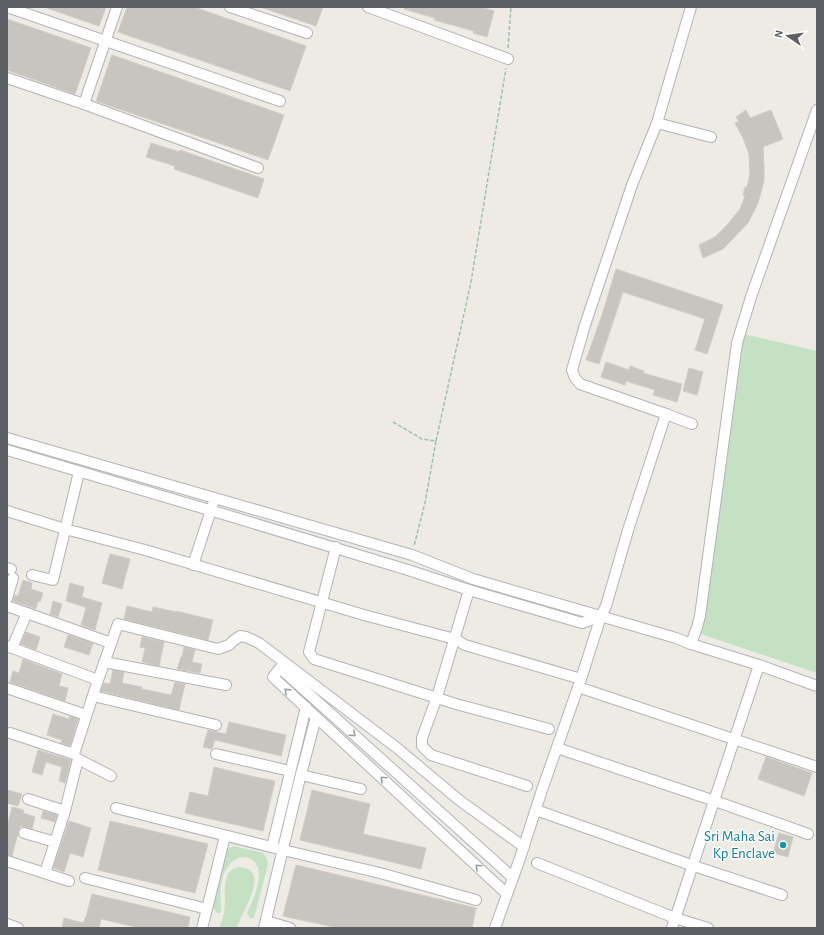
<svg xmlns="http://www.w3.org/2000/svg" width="824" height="935" font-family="'Alegreya Sans',sans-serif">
  <rect width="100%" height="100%" fill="#edebe4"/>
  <g fill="#c4e1c3">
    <path d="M 744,334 L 817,351 L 817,673 L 695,632 Z"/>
    <path d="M 234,846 L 263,853 L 267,859 L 268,864 L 254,918 L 250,918 L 247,913 C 253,900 263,880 257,866 C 252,855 238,855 231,863 C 228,866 224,872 223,876 C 219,887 221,901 221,913 L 217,913 L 211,905 L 226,850 Z"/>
    <path d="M 239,867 C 242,868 246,868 248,869 C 266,879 240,914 237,928 L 219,928 C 221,923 223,918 224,913 C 227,899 219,870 239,867 Z"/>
  </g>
  <g fill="#c8c5c1" stroke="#d1ccc3">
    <path d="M 47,7 L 106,7 L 99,26 L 47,8 Z"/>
    <path d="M 127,7 L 194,7 L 306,46 L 290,91 L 118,32 Z"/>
    <path d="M 263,7 L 323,7 L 316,26 L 263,8 Z"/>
    <path d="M 405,7 L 480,7 L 494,11 L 487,37 L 473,33 L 474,31 L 434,20 L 435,18 L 404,9 Z"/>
    <path d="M 7,19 L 91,48 L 75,94 L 7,70 Z"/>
    <path d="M 112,55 L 284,115 L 268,160 L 96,101 Z"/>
    <path d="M 746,110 L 750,118 L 771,110 L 783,139 L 763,147 L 764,167 L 764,181 L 758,203 L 748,223 L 723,249 L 703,258 L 699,245 L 715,237 L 728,224 L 740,209 L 745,196 L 743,195 L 745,187 L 747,187 L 750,174 L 749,154 L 743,138 L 735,123 L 739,121 L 736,117 Z"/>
    <path d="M 151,143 L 180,152 L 180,150 L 264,179 L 258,198 L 174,169 L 175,166 L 146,157 Z"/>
    <path d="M 616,269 L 723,305 L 707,354 L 695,350 L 705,319 L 623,292 L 599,364 L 586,360 L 602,315 Z"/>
    <path d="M 606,362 L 629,370 L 630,366 L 644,371 L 643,373 L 682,384 L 677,402 L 653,395 L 655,390 L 626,381 L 625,385 L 601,377 Z"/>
    <path d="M 689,368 L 703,372 L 697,395 L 683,391 Z"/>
    <path d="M 110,554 L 130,559 L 122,589 L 102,583 Z"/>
    <path d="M 23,580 L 32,583 L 31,589 L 43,593 L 40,602 L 38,601 L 36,609 L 13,601 L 15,595 L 18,596 Z"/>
    <path d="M 70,583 L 84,587 L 82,597 L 102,603 L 95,630 L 81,625 L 86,608 L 85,607 L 66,601 Z"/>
    <path d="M 53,601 L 62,604 L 58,617 L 50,614 Z"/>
    <path d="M 127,606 L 152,612 L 153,607 L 176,612 L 176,611 L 213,620 L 208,640 L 124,619 Z"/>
    <path d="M 26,632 L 40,637 L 36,650 L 21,644 Z"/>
    <path d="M 68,635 L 93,643 L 89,655 L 64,647 Z"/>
    <path d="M 142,637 L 164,642 L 159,666 L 142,662 L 145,648 L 140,647 Z"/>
    <path d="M 184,647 L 195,650 L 192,662 L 202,664 L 200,673 L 177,669 L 181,657 L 182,657 Z"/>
    <path d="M 23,659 L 62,674 L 59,686 L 68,688 L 65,701 L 10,682 L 13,671 L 19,673 Z"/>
    <path d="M 113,670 L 124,672 L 122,683 L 142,687 L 142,689 L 171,695 L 175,682 L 185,684 L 179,710 L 101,691 L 104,683 L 110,684 Z"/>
    <path d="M 53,714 L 69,719 L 69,716 L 78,719 L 70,746 L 61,743 L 62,740 L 47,735 Z"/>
    <path d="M 229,722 L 286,735 L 281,756 L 215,740 L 212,749 L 203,747 L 208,730 L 226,734 Z"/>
    <path d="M 38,750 L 71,760 L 65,783 L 59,781 L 62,767 L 46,762 L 42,775 L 32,772 Z"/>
    <path d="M 766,757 L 812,773 L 804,796 L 758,779 Z"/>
    <path d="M 214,767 L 259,778 L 260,778 L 275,781 L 263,831 L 185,813 L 190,792 L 208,796 Z"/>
    <path d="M 7,790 L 22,794 L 18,806 L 7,803 Z"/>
    <path d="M 312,790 L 370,804 L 363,834 L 426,848 L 421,869 L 300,840 Z"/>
    <path d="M 12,807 L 24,810 L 23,813 L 35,817 L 32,829 L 21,826 L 19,829 L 12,856 L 7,855 L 7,827 Z"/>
    <path d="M 43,811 L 57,815 L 55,822 L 41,818 Z"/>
    <path d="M 69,821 L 91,828 L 83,857 L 70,853 L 64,872 L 53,868 Z"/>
    <path d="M 110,821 L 208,844 L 195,893 L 98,870 Z"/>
    <path d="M 779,833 L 793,837 L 788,857 L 773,853 Z"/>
    <path d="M 296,865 L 476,908 L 472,928 L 338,928 L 283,916 Z"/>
    <path d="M 92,894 L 190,917 L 188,928 L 140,928 L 101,919 L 99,928 L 62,928 L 64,918 L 83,923 L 86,917 Z"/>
  </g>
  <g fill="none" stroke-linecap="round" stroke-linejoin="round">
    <g stroke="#b1b4b7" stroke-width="12">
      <g id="minor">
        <path d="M 7,7 L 280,101"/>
        <path d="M 230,7 L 307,33"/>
        <path d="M 368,7 L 508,59"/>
        <path d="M 7,78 L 84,104 L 117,7"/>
        <path d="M 84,104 L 258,168"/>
        <path d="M 657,123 L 691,7"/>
        <path d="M 666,414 L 692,424"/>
        <path d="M 7,438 L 412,555 L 473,579 L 676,638 L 691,644 L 759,665 L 817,686"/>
        <path d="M 7,450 L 233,517 L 408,570 L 469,590 L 582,623 L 601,616"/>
        <path d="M 7,511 L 65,529 L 145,550 L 364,615 L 455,639 L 465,645 L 581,679"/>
        <path d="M 336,547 L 309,652 L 311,655 L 314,659 L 456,704 L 549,729"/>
        <path d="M 193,565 L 213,504"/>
        <path d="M 7,568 L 11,569"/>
        <path d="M 32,575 L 53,580 L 79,472"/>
        <path d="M 469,590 L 437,697 L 422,738 L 422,746 L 431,755 L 527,786"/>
        <path d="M 7,598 L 13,578"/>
        <path d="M 7,606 L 111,643"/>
        <path d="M 691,644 L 697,627 L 700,616 L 737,343 L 751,297 L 817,110"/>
        <path d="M 7,646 L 98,680"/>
        <path d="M 12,648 L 27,613"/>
        <path d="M 104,662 L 226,685"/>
        <path d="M 578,687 L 817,767"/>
        <path d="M 7,688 L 86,715"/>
        <path d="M 93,696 L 216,725"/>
        <path d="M 10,733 L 74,754 L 98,680 L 118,624 L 218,649 L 229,645 L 233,641 L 240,636 L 246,637 L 259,643 L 397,748 L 459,800 L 524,847"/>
        <path d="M 557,748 L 715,801 L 808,834"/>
        <path d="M 216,754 L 290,771"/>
        <path d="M 301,775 L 361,789"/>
        <path d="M 28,799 L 65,811"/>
        <path d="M 116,808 L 283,850 L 380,873 L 476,900"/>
        <path d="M 536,810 L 691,865 L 782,895"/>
        <path d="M 24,833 L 55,842"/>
        <path d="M 272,847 L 306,707"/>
        <path d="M 7,861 L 69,881"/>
        <path d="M 537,863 L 675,918 L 708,928"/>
        <path d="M 45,873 L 65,811 L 78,759 L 111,776"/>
        <path d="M 85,878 L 207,909"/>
        <path d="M 507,894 L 316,717 L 273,677 L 280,668 L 500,866 L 513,878"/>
        <path d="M 266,921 L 290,928"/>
        <path d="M 7,924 L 18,928"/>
        <path d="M 202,928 L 207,909 L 225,836"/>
        <path d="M 264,928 L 299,782 L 316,717"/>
        <path d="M 495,928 L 520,858 L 542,790 L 581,679 L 601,616 L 606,606 L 629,527 L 666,414 L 580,384 L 575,378 L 572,370 L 585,325 L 632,185 L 657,123 L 711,137"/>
        <path d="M 672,928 L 759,665"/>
      </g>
    </g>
    <g stroke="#9dc2a7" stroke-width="1.5" stroke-dasharray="4 2" stroke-linecap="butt">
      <path d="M 508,48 L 511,7"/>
      <path d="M 393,422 L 422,439 L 436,441 L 425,503 L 414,546"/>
      <path d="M 436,441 L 471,282 L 506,68"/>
    </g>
    <use href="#minor" stroke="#fff" stroke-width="10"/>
  </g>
  <defs><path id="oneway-chevron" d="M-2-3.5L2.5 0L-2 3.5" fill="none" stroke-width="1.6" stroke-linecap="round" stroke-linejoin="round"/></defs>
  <g stroke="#9d9fa1">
    <use href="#oneway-chevron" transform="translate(287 691) rotate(-138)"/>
    <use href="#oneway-chevron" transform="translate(353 734) rotate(42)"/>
    <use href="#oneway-chevron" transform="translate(383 779) rotate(-137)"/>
    <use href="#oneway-chevron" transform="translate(478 867) rotate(-137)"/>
  </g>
  <circle fill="#0f9aa8" stroke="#fff" stroke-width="1.5" cx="783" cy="845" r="4"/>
  <g text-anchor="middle" stroke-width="3" stroke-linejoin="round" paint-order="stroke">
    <g font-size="15" fill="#0d838f" stroke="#fff" text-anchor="end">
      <text x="775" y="841">Sri Maha Sai<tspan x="775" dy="17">Kp Enclave</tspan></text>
    </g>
  </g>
  <rect width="824" height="935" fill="none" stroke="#5c5f63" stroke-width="16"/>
  <g transform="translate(788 36) rotate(283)" stroke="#ffffff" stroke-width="3" paint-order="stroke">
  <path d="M0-3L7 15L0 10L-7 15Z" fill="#5c5f63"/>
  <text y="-6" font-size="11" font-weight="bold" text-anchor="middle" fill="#5c5f63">N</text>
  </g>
</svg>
